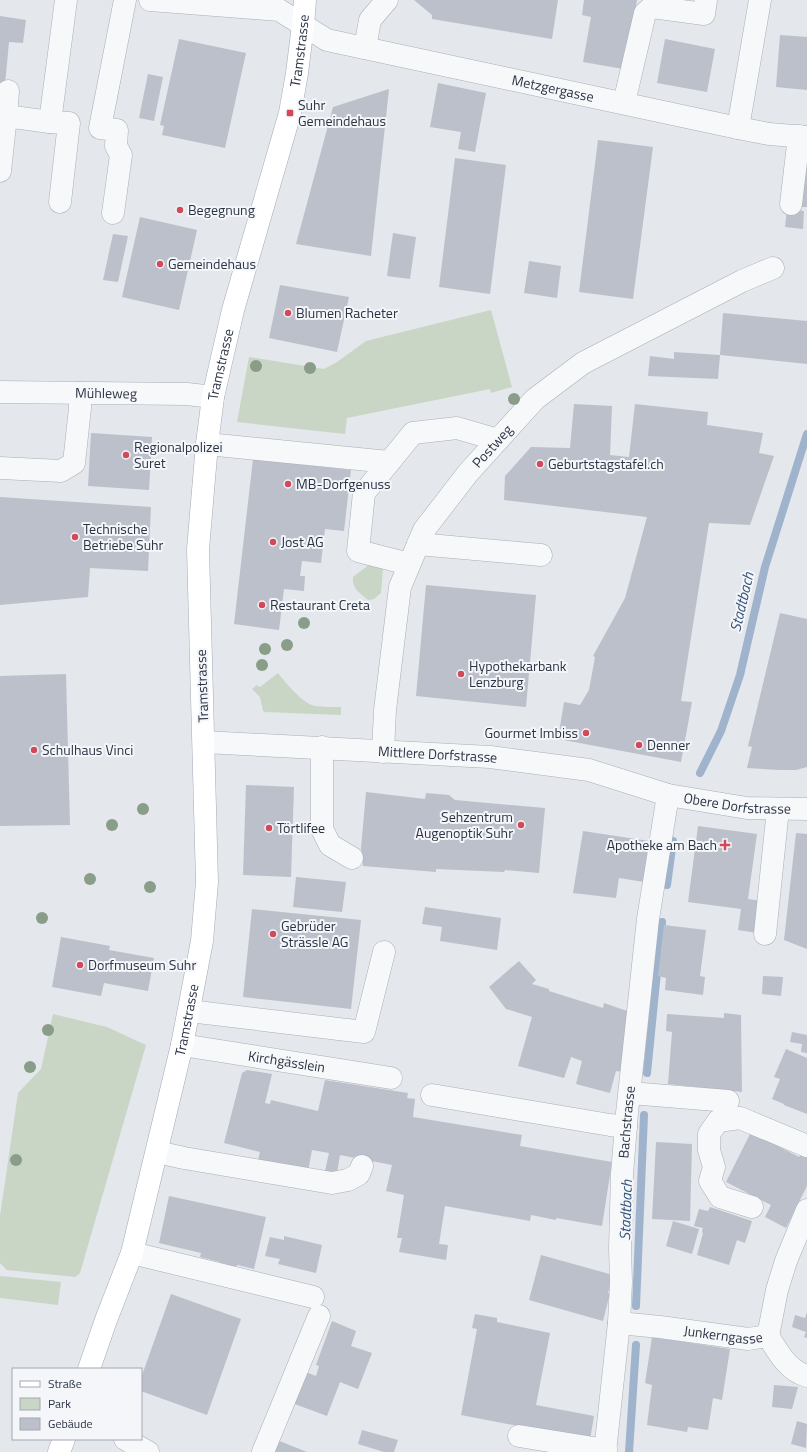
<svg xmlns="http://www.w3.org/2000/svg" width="807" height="1452" font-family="'Titillium Web',sans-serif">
  <rect width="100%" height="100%" fill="#e4e7ec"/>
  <g fill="#c9d6c5">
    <path d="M 491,310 L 512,387 L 491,393 L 490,389 L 347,418 L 345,434 L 237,422 L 249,357 L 324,369 L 337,362 L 366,341 Z"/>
    <path d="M 370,564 L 383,569 L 381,593 L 374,599 L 368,600 C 360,593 352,589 353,577 Z"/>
    <path d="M 278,673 C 286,683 302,703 315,706 C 323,707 332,707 341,707 L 341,715 L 265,712 L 263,711 L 260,697 L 252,689 L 257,685 L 260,687 Z"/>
    <path d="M 53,1014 L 107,1027 L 146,1045 L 80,1273 L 75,1277 L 7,1270 L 0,1263 L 0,1216 L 18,1093 L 41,1069 Z"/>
    <path d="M 0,1276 L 61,1282 L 58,1305 L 0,1298 Z"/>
  </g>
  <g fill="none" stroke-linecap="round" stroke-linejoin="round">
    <g stroke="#9fb4cc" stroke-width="8">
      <path d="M 700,773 L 721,731 L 740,675 L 765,567 L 807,434"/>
      <path d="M 667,885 L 673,841"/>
      <path d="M 647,1073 L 662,922"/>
      <path d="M 636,1306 L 644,1115"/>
      <path d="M 629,1452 L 636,1345"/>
    </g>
  </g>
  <g fill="#bbc0ca">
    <path d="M 414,0 L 558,0 L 552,39 L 432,19 L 432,15 Z"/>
    <path d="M 584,0 L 637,0 L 633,24 L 629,70 L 583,62 L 591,17 L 582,15 Z"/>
    <path d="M 0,16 L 26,20 L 23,43 L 9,42 L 5,85 L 0,84 Z"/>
    <path d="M 780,35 L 807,37 L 807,90 L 776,87 Z"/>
    <path d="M 179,39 L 246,53 L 225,148 L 162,135 L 164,126 L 160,125 Z"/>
    <path d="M 665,39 L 715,49 L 707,92 L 657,83 Z"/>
    <path d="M 148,74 L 163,77 L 154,121 L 139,118 Z"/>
    <path d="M 438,83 L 486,93 L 475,152 L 458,149 L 461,132 L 430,127 Z"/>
    <path d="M 389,89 L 371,256 L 296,244 L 333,107 Z"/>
    <path d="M 598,140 L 653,147 L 633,299 L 579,292 Z"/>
    <path d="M 455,158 L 506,165 L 490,294 L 439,287 Z"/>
    <path d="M 804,169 L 807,169 L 807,207 L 799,207 Z"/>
    <path d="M 787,209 L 804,211 L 803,229 L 785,227 Z"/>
    <path d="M 140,217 L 197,230 L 179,310 L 122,297 Z"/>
    <path d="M 393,233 L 416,237 L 410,279 L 387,276 Z"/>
    <path d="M 113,234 L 128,236 L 118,282 L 103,280 Z"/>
    <path d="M 529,261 L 561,266 L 557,298 L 524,293 Z"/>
    <path d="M 280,285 L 349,297 L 337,352 L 269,338 Z"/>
    <path d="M 723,313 L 807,321 L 807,364 L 720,355 Z"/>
    <path d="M 674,352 L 720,355 L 718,379 L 648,376 L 650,356 L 674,359 Z"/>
    <path d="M 574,404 L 612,406 L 610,455 L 629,457 L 635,404 L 708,412 L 707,425 L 763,433 L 759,453 L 774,456 L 750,525 L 709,523 L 681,701 L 692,702 L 681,762 L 558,739 L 564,702 L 580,705 L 589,690 L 595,657 L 593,656 L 625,598 L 647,517 L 504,500 L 505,476 L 531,447 L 570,448 Z"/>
    <path d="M 91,433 L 152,437 L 149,490 L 88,486 Z"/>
    <path d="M 253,459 L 351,470 L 344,531 L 325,529 L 321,563 L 302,561 L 300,576 L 305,576 L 304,591 L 284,589 L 279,630 L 234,624 Z"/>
    <path d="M 0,497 L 151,507 L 148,571 L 90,568 L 88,597 L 0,605 Z"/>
    <path d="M 426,585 L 536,595 L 526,707 L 416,696 Z"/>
    <path d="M 780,613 L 807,619 L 807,767 L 796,770 L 779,770 L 747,768 L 752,747 L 748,746 Z"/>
    <path d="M 66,674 L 70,825 L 0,826 L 0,676 Z"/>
    <path d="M 246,785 L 294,787 L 291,877 L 243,875 Z"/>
    <path d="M 366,792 L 425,799 L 426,793 L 449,795 L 455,800 L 545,808 L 539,873 L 505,870 L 504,872 L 436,869 L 436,872 L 363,866 L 361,848 Z"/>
    <path d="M 698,826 L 757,834 L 748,899 L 762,901 L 757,933 L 738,930 L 741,909 L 688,902 Z"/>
    <path d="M 583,831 L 649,841 L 644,882 L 619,878 L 616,898 L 573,893 Z"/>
    <path d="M 796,833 L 807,834 L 807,949 L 784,940 Z"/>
    <path d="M 296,877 L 346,882 L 342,912 L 293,907 Z"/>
    <path d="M 425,907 L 501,918 L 497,950 L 440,941 L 442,927 L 422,924 Z"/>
    <path d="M 252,909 L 361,920 L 351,1009 L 243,997 Z"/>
    <path d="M 664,925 L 706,930 L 700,976 L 705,977 L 703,995 L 665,990 L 666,978 L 658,976 Z"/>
    <path d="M 61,937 L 110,946 L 109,950 L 154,958 L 148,991 L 104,983 L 101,996 L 52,987 Z"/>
    <path d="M 519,961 L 536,980 L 532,984 L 549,989 L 549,991 L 603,1008 L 604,1003 L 630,1012 L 622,1072 L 616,1071 L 610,1093 L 576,1084 L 582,1061 L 571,1057 L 564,1078 L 518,1066 L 532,1017 L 506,1009 L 489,987 Z"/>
    <path d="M 763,976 L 783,977 L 781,996 L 762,994 Z"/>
    <path d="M 724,1013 L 741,1015 L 742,1092 L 668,1084 L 672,1032 L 666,1031 L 667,1014 L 724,1018 Z"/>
    <path d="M 792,1032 L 807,1035 L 807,1053 L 801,1052 L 802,1044 L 790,1042 Z"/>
    <path d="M 786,1049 L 807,1058 L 807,1114 L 784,1105 L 784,1104 L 772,1099 L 780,1079 L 774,1077 Z"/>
    <path d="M 247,1070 L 272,1074 L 265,1103 L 270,1104 L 271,1100 L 318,1111 L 325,1080 L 408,1093 L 407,1098 L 415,1099 L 413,1117 L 522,1135 L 520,1146 L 612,1162 L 602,1226 L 556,1218 L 556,1220 L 531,1215 L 530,1221 L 445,1206 L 439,1244 L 448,1245 L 446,1260 L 399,1252 L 402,1238 L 397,1238 L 404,1195 L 386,1191 L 392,1165 L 340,1155 L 337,1173 L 325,1171 L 329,1153 L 312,1150 L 308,1171 L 258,1160 L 260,1152 L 224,1143 L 242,1073 Z"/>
    <path d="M 751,1132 L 799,1157 L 801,1154 L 807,1157 L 807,1186 L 786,1228 L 765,1217 L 771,1205 L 726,1182 Z"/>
    <path d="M 656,1142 L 692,1144 L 690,1221 L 652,1219 Z"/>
    <path d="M 169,1196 L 266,1217 L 254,1269 L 238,1265 L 235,1267 L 223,1265 L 220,1262 L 200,1257 L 201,1253 L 159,1243 Z"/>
    <path d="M 710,1207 L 752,1221 L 745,1243 L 737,1240 L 729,1265 L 697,1255 L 703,1233 L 702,1232 L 703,1228 L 694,1226 L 699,1209 L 708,1211 Z"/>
    <path d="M 673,1221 L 699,1229 L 692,1254 L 666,1246 Z"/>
    <path d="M 284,1236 L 322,1245 L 316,1273 L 278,1264 L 280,1259 L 265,1256 L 270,1237 L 284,1240 Z"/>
    <path d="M 541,1255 L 613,1275 L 608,1293 L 610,1293 L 603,1321 L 529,1300 Z"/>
    <path d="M 171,1294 L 241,1319 L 207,1415 L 141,1391 L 141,1378 Z"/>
    <path d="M 807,1312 L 807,1338 L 804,1337 L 806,1332 L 792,1327 L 795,1315 L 805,1318 Z"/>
    <path d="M 475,1314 L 497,1318 L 497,1322 L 550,1333 L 536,1405 L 594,1416 L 590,1440 L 461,1415 L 477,1329 L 472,1328 Z"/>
    <path d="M 332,1321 L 356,1331 L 351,1346 L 372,1353 L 358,1389 L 340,1382 L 327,1416 L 292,1403 L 303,1371 L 316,1376 L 319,1366 L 316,1365 Z"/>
    <path d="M 652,1337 L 730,1349 L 722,1400 L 713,1398 L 708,1430 L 688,1427 L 687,1432 L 647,1425 L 652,1385 L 645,1383 Z"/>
    <path d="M 774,1385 L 798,1387 L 792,1409 L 772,1407 Z"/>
    <path d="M 797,1421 L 807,1424 L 806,1448 L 791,1444 Z"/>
    <path d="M 362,1430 L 398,1440 L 394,1452 L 384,1452 L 358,1444 Z"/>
    <path d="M 277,1440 L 307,1452 L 272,1452 Z"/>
  </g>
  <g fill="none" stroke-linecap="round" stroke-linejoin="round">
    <g stroke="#a9aeb7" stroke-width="23">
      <g id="minor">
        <path id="s1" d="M 150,0 L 279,10 L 327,40 L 738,128 L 769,134 L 807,137"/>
        <path d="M 365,48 L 370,20 L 387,0"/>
        <path d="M 624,103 L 645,13 L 652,7 L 704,14 L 706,0"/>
        <path d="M 6,116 L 8,91"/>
        <path d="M 738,128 L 760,0"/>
        <path d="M 0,171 L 6,116 L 50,122"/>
        <path d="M 60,202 L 69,123 L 50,122 L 66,0"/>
        <path d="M 791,204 L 799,136"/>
        <path d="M 113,213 L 121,155 L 116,146 L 117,130 L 100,128 L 125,0"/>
        <path id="s2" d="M 0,392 L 187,394 L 213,397"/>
        <path d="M 207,444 L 389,462"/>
        <path d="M 0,468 L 61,471 L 74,463 L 80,408 L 80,393"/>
        <path d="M 418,544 L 541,555"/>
        <path d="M 409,564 L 358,551 L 364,493 L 413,433 L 457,428 L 498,440"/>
        <path id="s3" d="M 204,742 L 490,757 L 589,770 L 668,795 L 747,808 L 807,809"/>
        <path d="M 322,747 L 322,829 L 330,845 L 352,858"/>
        <path id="s4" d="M 383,752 L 385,710 L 400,587 L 424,530 L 468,473 L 535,399 L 583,363 L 742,281 L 773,268"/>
        <path d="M 765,934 L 778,809"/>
        <path d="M 189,1011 L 364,1032 L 384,952"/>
        <path id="s5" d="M 182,1045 L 391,1078"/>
        <path d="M 630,1093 L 728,1101"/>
        <path d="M 432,1095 L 610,1125 L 626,1127"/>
        <path d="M 157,1152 L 184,1158 L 332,1183 L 348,1180 L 359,1174 L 362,1166"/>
        <path d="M 752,1207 L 720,1197 L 710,1181 L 714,1167 L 709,1150 L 709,1134 L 718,1121 L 740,1118 L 807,1146"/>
        <path d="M 132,1253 L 313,1297"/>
        <path id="s6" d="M 619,1323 L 660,1327 L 748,1339 L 768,1336 L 777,1290 L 786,1261 L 807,1210"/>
        <path d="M 768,1336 C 778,1352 788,1371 807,1376"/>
        <path d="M 519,1436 L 606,1450"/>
        <path d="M 125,1439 L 148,1452"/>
        <path d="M 263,1452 L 319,1316"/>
        <path id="s7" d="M 605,1452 L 619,1323 L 621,1282 L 620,1248 L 622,1174 L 627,1113 L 648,919 L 668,795"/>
      </g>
    </g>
    <g stroke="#a3abb8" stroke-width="23">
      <g id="major">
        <path id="s8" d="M 89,1369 L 106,1320 L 132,1253 L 182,1045 L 202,941 L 207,882 L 198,549 L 207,444 L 213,397 L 233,310 L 290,113 L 297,73 L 303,25 L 305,0"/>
        <path d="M 59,1452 L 64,1439"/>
      </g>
    </g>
    <use href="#minor" stroke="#f7f8fa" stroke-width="22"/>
    <use href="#major" stroke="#fff" stroke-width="22"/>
  </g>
  <g fill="#899d89">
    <circle cx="256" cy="366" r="6"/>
    <circle cx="310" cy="368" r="6"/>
    <circle cx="514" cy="399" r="6"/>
    <circle cx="304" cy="623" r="6"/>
    <circle cx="287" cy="645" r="6"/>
    <circle cx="265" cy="649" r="6"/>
    <circle cx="262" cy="665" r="6"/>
    <circle cx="143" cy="809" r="6"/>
    <circle cx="112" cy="825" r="6"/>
    <circle cx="90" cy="879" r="6"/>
    <circle cx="150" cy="887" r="6"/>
    <circle cx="42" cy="918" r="6"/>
    <circle cx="48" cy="1030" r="6"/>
    <circle cx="30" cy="1067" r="6"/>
    <circle cx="16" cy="1160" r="6"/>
  </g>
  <g fill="#d1495b" stroke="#f4f6f9" stroke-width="1.5">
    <rect x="286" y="109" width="8" height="8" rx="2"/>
    <circle cx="180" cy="210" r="4"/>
    <circle cx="160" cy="264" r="4"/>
    <circle cx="288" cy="313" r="4"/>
    <circle cx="126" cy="455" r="4"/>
    <circle cx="540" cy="464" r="4"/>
    <circle cx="288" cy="484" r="4"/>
    <circle cx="75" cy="537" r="4"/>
    <circle cx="273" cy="542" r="4"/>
    <circle cx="262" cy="605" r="4"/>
    <circle cx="461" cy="674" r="4"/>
    <circle cx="586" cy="733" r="4"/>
    <circle cx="639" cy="745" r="4"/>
    <circle cx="34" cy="750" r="4"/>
    <circle cx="521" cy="825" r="4"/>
    <circle cx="269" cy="828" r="4"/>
    <path d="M723 839h4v4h4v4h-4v4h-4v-4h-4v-4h4z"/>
    <circle cx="273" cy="934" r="4"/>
    <circle cx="80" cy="965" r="4"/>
  </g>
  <g text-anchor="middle" stroke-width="4" stroke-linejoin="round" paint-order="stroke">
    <g font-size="14" fill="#2b3445" stroke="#f4f6f9">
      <text dy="5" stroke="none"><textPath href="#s8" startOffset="1346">Tramstrasse</textPath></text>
      <text dy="5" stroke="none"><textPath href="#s1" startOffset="417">Metzgergasse</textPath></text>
      <text dy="5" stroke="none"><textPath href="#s8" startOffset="1022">Tramstrasse</textPath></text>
      <text dy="5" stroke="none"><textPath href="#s2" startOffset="106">Mühleweg</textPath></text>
      <text dy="5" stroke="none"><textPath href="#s4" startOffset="336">Postweg</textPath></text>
      <text transform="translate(202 686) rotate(-92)" y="5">Tramstrasse</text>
      <text dy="5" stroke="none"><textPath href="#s3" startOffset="234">Mittlere Dorfstrasse</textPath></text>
      <text dy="5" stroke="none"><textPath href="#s3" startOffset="539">Obere Dorfstrasse</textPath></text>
      <text dy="5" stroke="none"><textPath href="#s8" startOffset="363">Tramstrasse</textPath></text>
      <text dy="5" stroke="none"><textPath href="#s5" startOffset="106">Kirchgässlein</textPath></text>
      <text dy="5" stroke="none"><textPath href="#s7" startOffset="331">Bachstrasse</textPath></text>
      <text dy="5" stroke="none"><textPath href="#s6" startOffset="105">Junkerngasse</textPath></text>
    </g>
    <g font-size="14" fill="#2b3445" stroke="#f4f6f9" text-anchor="start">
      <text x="298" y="110">Suhr<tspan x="298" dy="16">Gemeindehaus</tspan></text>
      <text x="188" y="215">Begegnung</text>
      <text x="168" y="269">Gemeindehaus</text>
      <text x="296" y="318">Blumen Racheter</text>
      <text x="134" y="452">Regionalpolizei<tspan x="134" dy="16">Suret</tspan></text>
      <text x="548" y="469">Geburtstagstafel.ch</text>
      <text x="296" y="489">MB-Dorfgenuss</text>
      <text x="83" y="534">Technische<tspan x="83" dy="16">Betriebe Suhr</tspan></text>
      <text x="281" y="547">Jost AG</text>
      <text x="270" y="610">Restaurant Creta</text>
      <text x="469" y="671">Hypothekarbank<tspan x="469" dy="16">Lenzburg</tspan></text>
      <text x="578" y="738" text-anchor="end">Gourmet Imbiss</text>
      <text x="647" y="750">Denner</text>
      <text x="42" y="755">Schulhaus Vinci</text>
      <text x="513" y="822" text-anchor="end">Sehzentrum<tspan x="513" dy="16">Augenoptik Suhr</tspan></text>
      <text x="277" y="833">Törtlifee</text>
      <text x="717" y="850" text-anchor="end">Apotheke am Bach</text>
      <text x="281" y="931">Gebrüder<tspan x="281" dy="16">Strässle AG</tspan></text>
      <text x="88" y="970">Dorfmuseum Suhr</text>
    </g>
    <g font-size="15" font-style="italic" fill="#34527a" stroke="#f4f6f9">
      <text transform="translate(742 602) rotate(-77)" y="5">Stadtbach</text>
      <text transform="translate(626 1210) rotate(-88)" y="5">Stadtbach</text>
    </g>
  </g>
  <rect x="12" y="1368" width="130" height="72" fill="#f4f6f9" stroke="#a4a8b1"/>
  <rect x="20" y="1381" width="20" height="6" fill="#ffffff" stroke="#a4a8b1"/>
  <text x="48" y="1388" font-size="12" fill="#2b3445">Straße</text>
  <rect x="20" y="1398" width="20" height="12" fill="#c9d6c5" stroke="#a4a8b1"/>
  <text x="48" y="1408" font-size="12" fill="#2b3445">Park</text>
  <rect x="20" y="1418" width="20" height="12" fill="#bbc0ca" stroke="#a4a8b1"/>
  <text x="48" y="1428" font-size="12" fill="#2b3445">Gebäude</text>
</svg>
